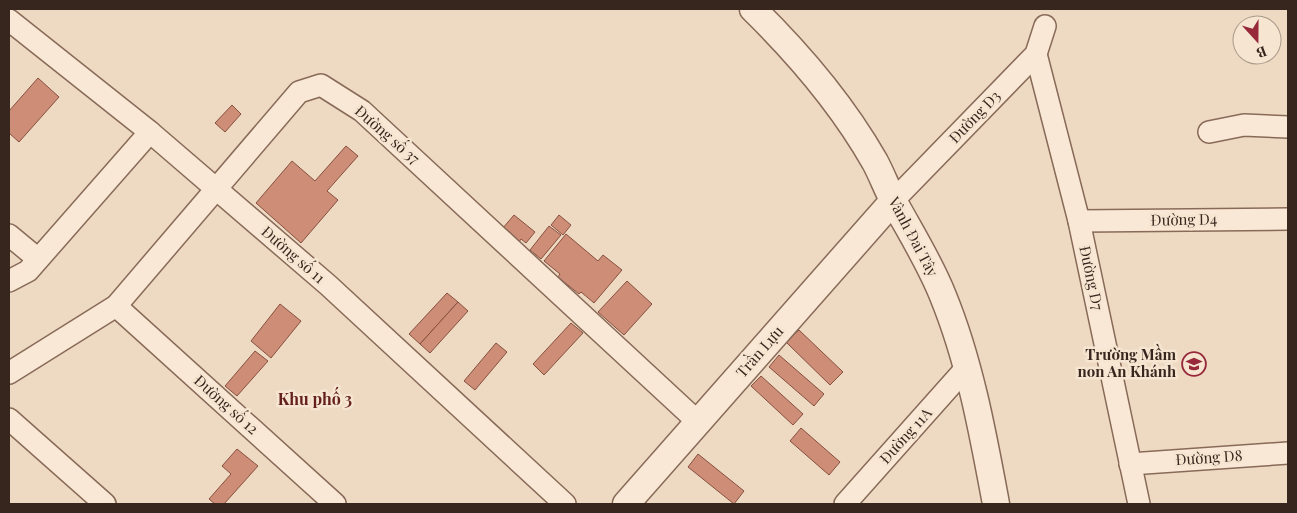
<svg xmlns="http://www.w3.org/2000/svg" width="1297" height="513" font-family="'Playfair Display',serif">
  <rect width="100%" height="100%" fill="#eedac2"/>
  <g fill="#cd8d77" stroke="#87503f">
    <path d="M 38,78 L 59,97 L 19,142 L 9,133 L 9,111 Z"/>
    <path d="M 232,105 L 241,114 L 225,132 L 215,123 Z"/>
    <path d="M 346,146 L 358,156 L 327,191 L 338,200 L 301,243 L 256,203 L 292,161 L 315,181 Z"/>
    <path d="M 514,215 L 535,232 L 526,243 L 521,239 L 519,242 L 502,229 Z"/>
    <path d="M 559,215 L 571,225 L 563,235 L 551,225 Z"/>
    <path d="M 549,226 L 561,235 L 541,259 L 530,250 Z"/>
    <path d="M 566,234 L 598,261 L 603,255 L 622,270 L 594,303 L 581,292 L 579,294 L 558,277 L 560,274 L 544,261 Z"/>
    <path d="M 627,281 L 652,304 L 624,335 L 598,312 Z"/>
    <path d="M 447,293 L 458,302 L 420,344 L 409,334 Z"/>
    <path d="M 458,302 L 468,311 L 430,353 L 420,344 Z"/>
    <path d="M 280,304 L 301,321 L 271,358 L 251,341 Z"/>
    <path d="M 571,323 L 583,333 L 544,375 L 533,364 Z"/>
    <path d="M 799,330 L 843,372 L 830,385 L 786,342 Z"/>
    <path d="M 496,343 L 507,352 L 475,390 L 464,381 Z"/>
    <path d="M 255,351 L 268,361 L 237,396 L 225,386 Z"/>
    <path d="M 779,355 L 824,394 L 814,406 L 769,367 Z"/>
    <path d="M 761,376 L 803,414 L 793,425 L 751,386 Z"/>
    <path d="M 801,428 L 840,462 L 829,475 L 790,441 Z"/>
    <path d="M 237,449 L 258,466 L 224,504 L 215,504 L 209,499 L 231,474 L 222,466 Z"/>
    <path d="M 698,454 L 744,491 L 734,504 L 688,467 Z"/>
  </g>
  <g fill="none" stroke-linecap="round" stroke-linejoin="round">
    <g stroke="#886a59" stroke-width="24">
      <g id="minor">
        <path d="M 9,20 L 150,132 L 328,285 L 565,504"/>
        <path d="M 1036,54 L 1079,221 L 1139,504"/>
        <path d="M 1209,132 L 1244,125 L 1288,127"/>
        <path d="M 893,201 L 1036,54 L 1045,26"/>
        <path d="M 1079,221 L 1288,219"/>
        <path d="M 9,235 L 38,259"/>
        <path d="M 9,281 L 28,271 L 150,132"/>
        <path d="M 116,306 L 335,504"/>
        <path d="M 9,373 L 116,306 L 299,92 L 321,85 L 362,111 L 698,422"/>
        <path d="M 9,419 L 105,504"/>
        <path d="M 1130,464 L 1288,453"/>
        <path d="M 845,504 L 967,367"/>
      </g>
    </g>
    <g stroke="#886a59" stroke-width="29">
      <g id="tertiary">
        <path d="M 753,9 C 800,55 842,104 875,162 C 882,175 887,189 894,202 C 911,233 930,263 943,296 C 970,362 983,434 996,504"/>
        <path d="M 626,504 L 893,201"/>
      </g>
    </g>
    <use href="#minor" stroke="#f9e8d5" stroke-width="21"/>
    <use href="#tertiary" stroke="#f9e8d5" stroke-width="26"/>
  </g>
  <defs>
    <g id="school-ring" transform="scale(1.25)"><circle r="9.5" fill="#f5e5d1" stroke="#97293b" stroke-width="1.5"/><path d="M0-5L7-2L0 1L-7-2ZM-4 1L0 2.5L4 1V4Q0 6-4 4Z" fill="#97293b"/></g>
  </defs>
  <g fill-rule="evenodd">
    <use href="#school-ring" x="1194" y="364"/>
  </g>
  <g text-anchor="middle" stroke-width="5" stroke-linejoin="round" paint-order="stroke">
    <g font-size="15" fill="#37261d" stroke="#f5e5d1">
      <text transform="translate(975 117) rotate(-46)" y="5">Đường D3</text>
      <text transform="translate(387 135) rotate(41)" y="5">Đường số 37</text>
      <text transform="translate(1184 220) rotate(-1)" y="5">Đường D4</text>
      <text transform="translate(913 237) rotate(62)" y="5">Vành Đai Tây</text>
      <text transform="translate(293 255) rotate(41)" y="5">Đường số 11</text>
      <text transform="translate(1091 278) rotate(78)" y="5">Đường D7</text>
      <text transform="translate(760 352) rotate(-49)" y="5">Trần Lựu</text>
      <text transform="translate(226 405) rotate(42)" y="5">Đường số 12</text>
      <text transform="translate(906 436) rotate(-48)" y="5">Đường 11A</text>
      <text transform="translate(1209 458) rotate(-4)" y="5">Đường D8</text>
    </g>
    <g font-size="15" font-weight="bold" fill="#37261d" stroke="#f5e5d1" text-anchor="end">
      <text x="1176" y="360">Trường Mầm<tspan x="1176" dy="17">non An Khánh</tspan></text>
    </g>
    <g font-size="16" font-weight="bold" fill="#64201c" stroke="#f5e5d1">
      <text x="315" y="405">Khu phố 3</text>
    </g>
  </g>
  <rect width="1297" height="513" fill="none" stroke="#37261d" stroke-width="20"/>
  <g transform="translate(1257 40) rotate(159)"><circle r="24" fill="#f5e5d1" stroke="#a99989"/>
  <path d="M0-4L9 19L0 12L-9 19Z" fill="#97293b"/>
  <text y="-8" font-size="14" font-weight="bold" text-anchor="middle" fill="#37261d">B</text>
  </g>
</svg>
